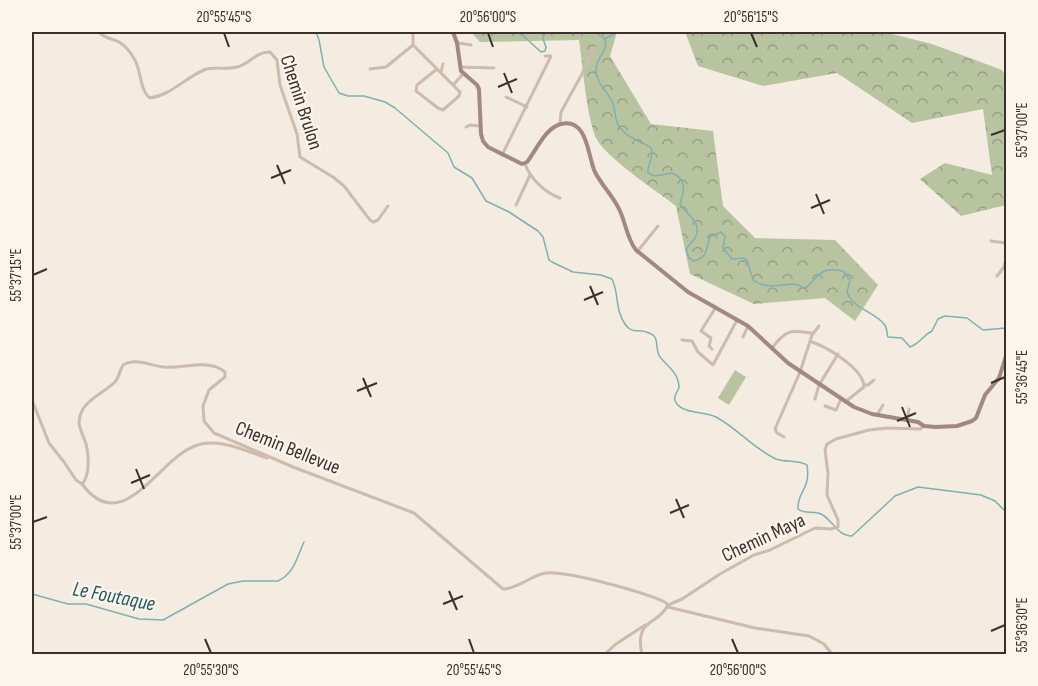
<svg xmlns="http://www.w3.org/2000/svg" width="1038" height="686" font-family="'Sofia Sans Condensed',sans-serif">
  <defs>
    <pattern id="forest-crowns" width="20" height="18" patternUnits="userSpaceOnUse" patternTransform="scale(1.5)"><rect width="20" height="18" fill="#b8c4a0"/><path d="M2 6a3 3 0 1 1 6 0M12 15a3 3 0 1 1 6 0" fill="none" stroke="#97a083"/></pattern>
  </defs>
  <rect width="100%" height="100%" fill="#f4ebe1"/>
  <g fill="url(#forest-crowns)">
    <path d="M 471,32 L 617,32 L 610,56 L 651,124 L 713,131 L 723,206 L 755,238 L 835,240 L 878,285 L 855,321 L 825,298 L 754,304 L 690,274 L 676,206 C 658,192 603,156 595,136 C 586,111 583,68 579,40 L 480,42 Z"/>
    <path d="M 685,32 L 884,32 L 932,44 L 1002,70 L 1006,77 L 1006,205 L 961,216 L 920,179 L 945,163 L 992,175 L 983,109 L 912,123 L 837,73 L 763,86 L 698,66 Z"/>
  </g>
  <path fill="#b8c4a0" d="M 735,370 L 746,377 L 729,405 L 718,398 Z"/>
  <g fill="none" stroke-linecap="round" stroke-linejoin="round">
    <g stroke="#7fb0b2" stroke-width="1.5">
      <path d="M 316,32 L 319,40 L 324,67 L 339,93 L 348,96 L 364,96 L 385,102 L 395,108 L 448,153 L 454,167 L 472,178 L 486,201 L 509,212 L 538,231 L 543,237 L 549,260 L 552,262 L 573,272 L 601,275 L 612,279 C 619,293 615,310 625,324 C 632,335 639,328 649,333 C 661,337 654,349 660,357 C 668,367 679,373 679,388 C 676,394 672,398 677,404 C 685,414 704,411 716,417 C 737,428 754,449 776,459 C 787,463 798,459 807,465 C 811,490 797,491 798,509 C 805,515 813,510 821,514 C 833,520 837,536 852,536 L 895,496 L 918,487 L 981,495 L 995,501 L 1006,512"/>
      <path d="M 480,32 L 493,32"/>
      <path d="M 519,32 L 541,52 L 545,51 L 546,47 L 543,39 L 545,32"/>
      <path d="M 595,32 L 605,39 L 617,32"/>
      <path d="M 605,39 C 608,52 597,56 596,69 C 595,82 607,91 612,101 C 617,112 613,122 623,131 C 631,140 642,141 651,148 C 655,157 647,164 648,173 L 655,176 L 672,173 C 688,180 684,191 680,204 C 687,216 703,221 695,238 C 692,243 688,245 686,250 L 689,258 L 694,261 C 708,258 706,248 710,237 L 721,232 L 725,236 L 723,248 L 732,259 L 743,258 L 747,260 L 753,280 C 764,289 779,285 792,284 C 797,284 801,287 806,288 C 819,275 822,266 843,271 L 850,280 L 847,292 C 853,309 873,311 884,324 C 888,328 886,332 888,337 L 902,338 L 910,347 C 920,344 923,335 932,331 L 938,319 L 945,316 L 967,318 L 983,330 L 1006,328"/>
      <path d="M 32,594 L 68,604 L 86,604 L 139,619 L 163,620 L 228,584 L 243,581 L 278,581 C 294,574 297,557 304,542"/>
    </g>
    <g stroke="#cdbbac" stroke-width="3">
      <path d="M 99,32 C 105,39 111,38 119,42 C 126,46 131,53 135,60 C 141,71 140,91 150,98 C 171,95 185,78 204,70 C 215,66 226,70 237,67 C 250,64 255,52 270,52 L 277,60 L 280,85 L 297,134 L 300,157 L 333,177 L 344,186 L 370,220 L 373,222 L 378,220 L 388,206"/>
      <path d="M 413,32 L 413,45"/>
      <path d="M 458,43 L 471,45"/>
      <path d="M 460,67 L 494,68"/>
      <path d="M 370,69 L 386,67 L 413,45 L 437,69"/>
      <path d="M 437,69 L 460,92 L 459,96 L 443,110 L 438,108 L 416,91 L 417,85 Z"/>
      <path d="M 441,72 L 443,64"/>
      <path d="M 454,84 L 463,74"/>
      <path d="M 506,97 L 527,107"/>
      <path d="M 560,124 L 561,112 L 582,74 L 589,56 L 596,48"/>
      <path d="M 466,127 L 470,125 L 480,126"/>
      <path d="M 502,155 L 551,56 L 545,56"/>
      <path d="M 525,164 C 530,178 545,193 560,198"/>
      <path d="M 516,205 L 530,175"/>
      <path d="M 991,241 L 1006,243"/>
      <path d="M 637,252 L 658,226"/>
      <path d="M 997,276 L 1004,267 L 1006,258"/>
      <path d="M 812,335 L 819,326"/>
      <path d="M 743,337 L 748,326"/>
      <path d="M 682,340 L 692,341 L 698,352 L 713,365 L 737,320"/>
      <path d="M 812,342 C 827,347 864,369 864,387 L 845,402"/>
      <path d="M 772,348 C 785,331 790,329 811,333 L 812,335 L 800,372 L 775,429 L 777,433 L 784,437"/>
      <path d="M 712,349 L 709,346 L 711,338 L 701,331 L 716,307"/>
      <path d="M 864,385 L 868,385 L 874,380"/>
      <path d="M 815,399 L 819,385 L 838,354"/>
      <path d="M 32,400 L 49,443 L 64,462 L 76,480 L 82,484 C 90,476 89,455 86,444 C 84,437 79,429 79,422 C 80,401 103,394 115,382 C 119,377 120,370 123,365 C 136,357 150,366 164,367 C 184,369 208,358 225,372 L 225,377 L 209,390 L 203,406 L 204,421 L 214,433 L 293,467 L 414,513 L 503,589 C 518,589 531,575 546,573 C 569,571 643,592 665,602 L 668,605 C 658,626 634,618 642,654"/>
      <path d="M 825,406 L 836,410 L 841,399"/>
      <path d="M 877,415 L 883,405"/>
      <path d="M 907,421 L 909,409"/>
      <path d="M 82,484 C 123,539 158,459 195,446 C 217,437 246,451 267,458"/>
      <path d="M 668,605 L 682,599 L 720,574 L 754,555 L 770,550 L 815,528 L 831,529 L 838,527 L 838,520 L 827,495 L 828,473 L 825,450 L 827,444 L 836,439 L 869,430 L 887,428 L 920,429 L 924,426"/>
      <path d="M 668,607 L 755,628 L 809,636 L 824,644 L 832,654"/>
      <path d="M 605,654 L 616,644 L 645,625"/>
    </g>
    <path stroke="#a18a7d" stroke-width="4" d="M 453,32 L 457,43 L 461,71 L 477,85 L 479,89 L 481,134 L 483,141 L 488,147 L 522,164 L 527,162 C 536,151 545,128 561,124 C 588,117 588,158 595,172 C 602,186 614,197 620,211 C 626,224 627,239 636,250 L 688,292 L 748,326 L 788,363 L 854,407 L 872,414 L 918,422 L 924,426 L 936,427 L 957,426 L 972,421 L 976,418 L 985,395 L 999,378 L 1006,356"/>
  </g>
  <path fill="none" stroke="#3b302b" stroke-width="2" d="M 224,33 L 229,47M 488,33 L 493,47M 751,33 L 757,47M 504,73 L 512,93M 498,87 L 517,79M 991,135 L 1005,130M 277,165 L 285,184M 271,178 L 291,170M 816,194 L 824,214M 811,208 L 830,200M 33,275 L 47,269M 590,286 L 598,305M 584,300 L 603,292M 363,378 L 371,397M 991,383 L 1005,377M 357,391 L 377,383M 902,407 L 910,427M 897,421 L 916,413M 136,469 L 144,489M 131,483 L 150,475M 676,499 L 684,518M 670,513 L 689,505M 33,522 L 47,517M 449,591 L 457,610M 443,604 L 463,596M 991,631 L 1005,625M 205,639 L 211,653M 469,639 L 474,653M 732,639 L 738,653"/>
  <g text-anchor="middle" stroke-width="4.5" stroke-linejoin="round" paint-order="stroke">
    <g font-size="20" fill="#3b302b" stroke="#fbf5ee">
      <text transform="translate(302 102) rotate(72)" y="7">Chemin Brulon</text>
      <text transform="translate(288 447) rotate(22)" y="7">Chemin Bellevue</text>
      <text transform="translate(763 537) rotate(-25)" y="7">Chemin Maya</text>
    </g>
    <g font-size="21" font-style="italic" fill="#1f5a5e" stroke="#fbf5ee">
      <text transform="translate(114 596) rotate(11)" y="7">Le Foutaque</text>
    </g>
  </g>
  <rect width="1038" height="686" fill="none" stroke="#fbf5ee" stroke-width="66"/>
  <rect x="33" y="33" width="972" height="620" fill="none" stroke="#3b302b" stroke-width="2"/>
  <g font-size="15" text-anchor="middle" fill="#3b302b">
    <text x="224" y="22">20°55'45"S</text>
    <text x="488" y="22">20°56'00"S</text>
    <text x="751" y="22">20°56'15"S</text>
    <text transform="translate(1022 130) rotate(-90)" y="5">55°37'00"E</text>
    <text transform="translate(16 275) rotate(-90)" y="5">55°37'15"E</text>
    <text transform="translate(1022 377) rotate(-90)" y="5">55°36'45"E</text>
    <text transform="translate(16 522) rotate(-90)" y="5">55°37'00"E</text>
    <text transform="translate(1022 625) rotate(-90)" y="5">55°36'30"E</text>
    <text x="211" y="675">20°55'30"S</text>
    <text x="474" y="675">20°55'45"S</text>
    <text x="738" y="675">20°56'00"S</text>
  </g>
</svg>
